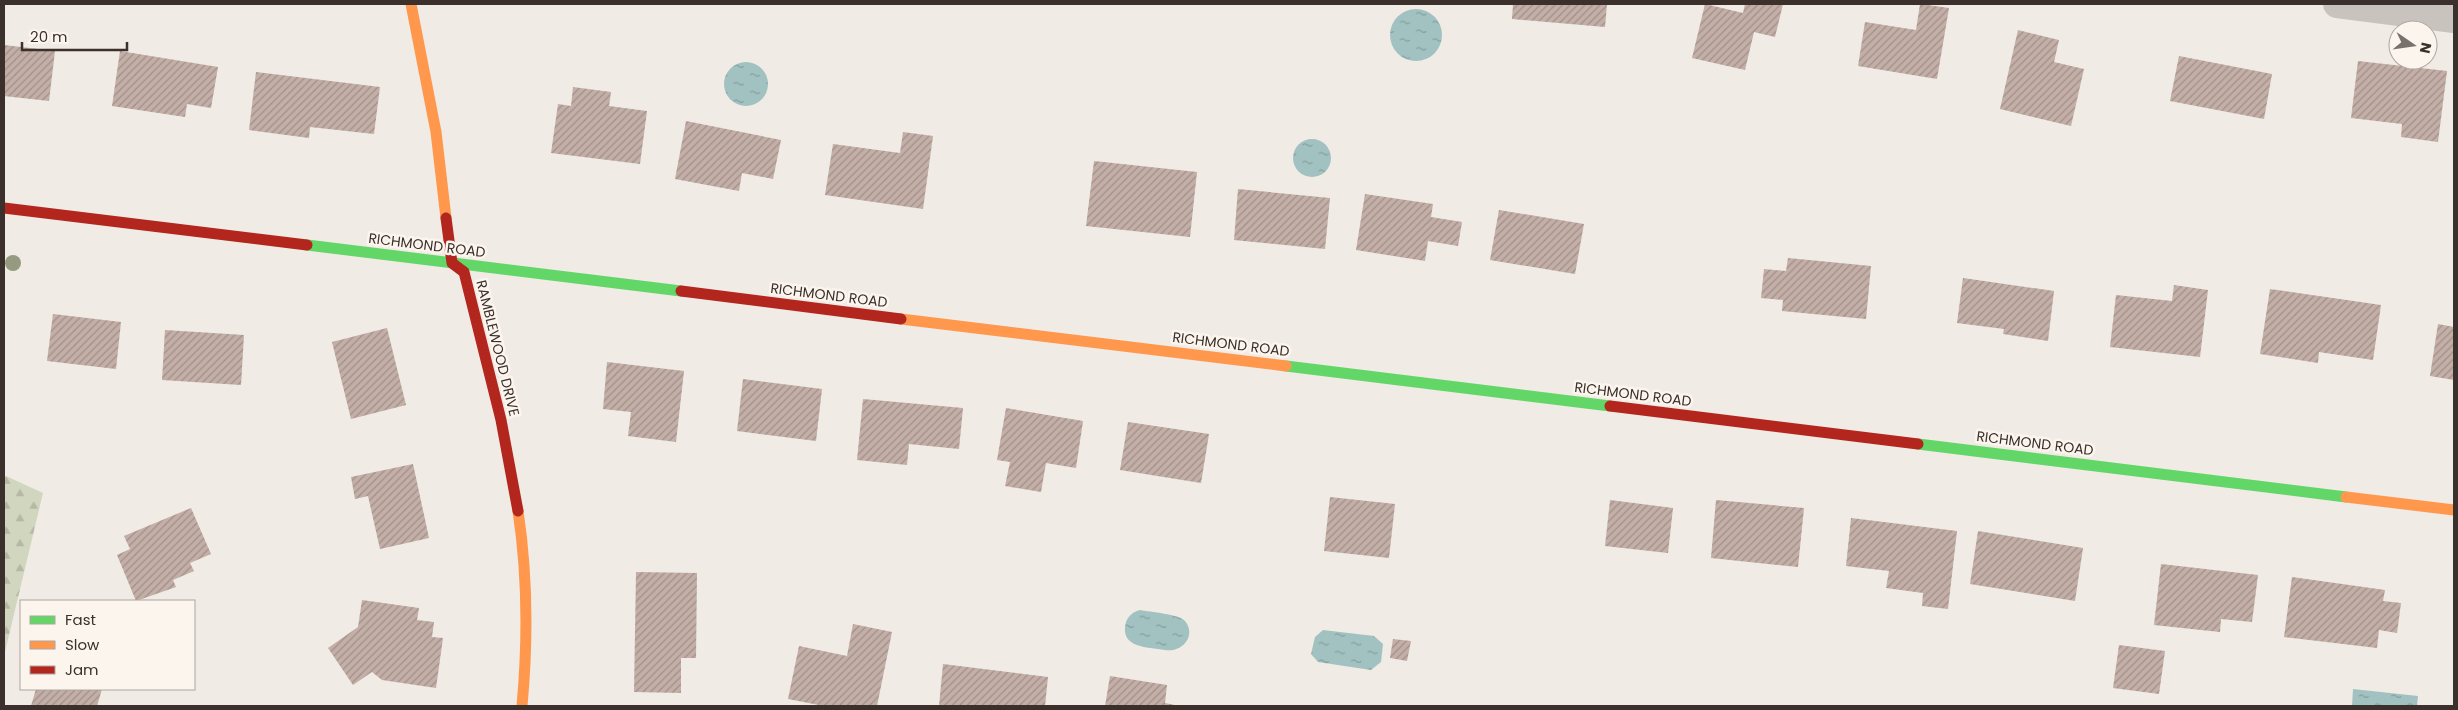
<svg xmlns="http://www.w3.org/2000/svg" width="2458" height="710" font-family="Poppins,sans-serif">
  <defs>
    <pattern id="forest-firs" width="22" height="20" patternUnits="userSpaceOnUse" patternTransform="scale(1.25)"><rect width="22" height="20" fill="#d1d6bf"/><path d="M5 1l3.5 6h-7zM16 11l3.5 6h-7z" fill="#b4b8a4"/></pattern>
    <pattern id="water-ripples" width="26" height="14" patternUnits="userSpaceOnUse" patternTransform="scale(1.25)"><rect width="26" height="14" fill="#a1c2c1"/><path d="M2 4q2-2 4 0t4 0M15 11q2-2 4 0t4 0" fill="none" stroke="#849e9d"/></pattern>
    <pattern id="building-hatch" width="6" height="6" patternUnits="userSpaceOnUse" patternTransform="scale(1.25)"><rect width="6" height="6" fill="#c3afa7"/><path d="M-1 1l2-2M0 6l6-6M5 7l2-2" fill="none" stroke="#a08f88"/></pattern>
  </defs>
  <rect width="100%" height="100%" fill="#f0ebe5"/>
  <path fill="url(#forest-firs)" d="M 6,476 L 43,493 L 4,656 L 4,477 Z"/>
  <g fill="url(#water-ripples)">
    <circle cx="1416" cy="35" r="26"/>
    <circle cx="746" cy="84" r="22"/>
    <circle cx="1312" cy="158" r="19"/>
    <path d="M 1140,610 C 1150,612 1179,614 1185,621 C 1197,636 1182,653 1165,650 C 1147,647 1119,648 1126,622 C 1129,615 1133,612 1140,610 Z"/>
    <path d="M 1323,630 L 1374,636 L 1383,644 L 1381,662 L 1371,670 L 1318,662 L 1311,654 L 1315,637 Z"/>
    <path d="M 2353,689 L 2418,696 L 2417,706 L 2352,706 Z"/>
  </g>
  <g fill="url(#building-hatch)">
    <path d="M 1513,4 L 1607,4 L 1605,27 L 1512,19 Z"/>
    <path d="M 1705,4 L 1743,13 L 1745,4 L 1783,4 L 1775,37 L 1754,32 L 1745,70 L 1692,58 Z"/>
    <path d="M 1920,4 L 1949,8 L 1937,79 L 1858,66 L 1865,22 L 1916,30 Z"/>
    <path d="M 2018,30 L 2059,40 L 2054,62 L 2084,69 L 2071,126 L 2000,109 Z"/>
    <path d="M 4,45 L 55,51 L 49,101 L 4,96 Z"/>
    <path d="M 120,51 L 218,67 L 211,108 L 187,104 L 185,117 L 112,106 Z"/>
    <path d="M 2179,56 L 2272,74 L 2264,119 L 2170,101 Z"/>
    <path d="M 2358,61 L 2447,71 L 2438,142 L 2401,137 L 2402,124 L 2351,118 Z"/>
    <path d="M 256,72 L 380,87 L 374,134 L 310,127 L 309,138 L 249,130 Z"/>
    <path d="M 573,87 L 611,92 L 609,106 L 647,111 L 640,164 L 551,153 L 558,104 L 571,106 Z"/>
    <path d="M 686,121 L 781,140 L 773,179 L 742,173 L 739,191 L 675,179 Z"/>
    <path d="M 903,132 L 933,136 L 923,209 L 825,195 L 833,144 L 900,153 Z"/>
    <path d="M 1094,161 L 1197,172 L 1190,237 L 1086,226 Z"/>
    <path d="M 1238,189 L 1330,198 L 1325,249 L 1234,240 Z"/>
    <path d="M 1365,194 L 1433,204 L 1431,217 L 1462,222 L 1458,246 L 1428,241 L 1425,261 L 1356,250 Z"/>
    <path d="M 1499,210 L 1584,224 L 1575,274 L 1490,260 Z"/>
    <path d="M 1788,258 L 1871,266 L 1866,319 L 1782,311 L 1783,300 L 1761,298 L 1764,269 L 1786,271 Z"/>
    <path d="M 1963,278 L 2054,291 L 2048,341 L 2003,334 L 2004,329 L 1957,323 Z"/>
    <path d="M 2174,285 L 2208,290 L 2200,357 L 2110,347 L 2116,295 L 2172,301 Z"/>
    <path d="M 2270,289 L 2381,305 L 2373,360 L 2319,352 L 2318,363 L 2260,354 Z"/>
    <path d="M 53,314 L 121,322 L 116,369 L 47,361 Z"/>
    <path d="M 2438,324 L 2454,327 L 2454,380 L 2430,376 Z"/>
    <path d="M 387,328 L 406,405 L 351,419 L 332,342 Z"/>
    <path d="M 165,330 L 244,335 L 241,385 L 162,380 Z"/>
    <path d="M 607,362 L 684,371 L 676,442 L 628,436 L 631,412 L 603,409 Z"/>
    <path d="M 743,379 L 822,389 L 816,441 L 737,431 Z"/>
    <path d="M 863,399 L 963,408 L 959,449 L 909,444 L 907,465 L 857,460 Z"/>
    <path d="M 1006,408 L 1083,421 L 1076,468 L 1046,463 L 1041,492 L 1005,486 L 1010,462 L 997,460 Z"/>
    <path d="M 1128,422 L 1209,434 L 1201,483 L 1120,470 Z"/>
    <path d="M 413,464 L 429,538 L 380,549 L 368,496 L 355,499 L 351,477 Z"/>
    <path d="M 1330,497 L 1395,504 L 1389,558 L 1324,551 Z"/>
    <path d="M 1610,500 L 1673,508 L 1668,553 L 1605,546 Z"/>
    <path d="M 1716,500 L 1804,508 L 1798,567 L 1711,558 Z"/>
    <path d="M 191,508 L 211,554 L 190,563 L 194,571 L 173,580 L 176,587 L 136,601 L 117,555 L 130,549 L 124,536 Z"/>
    <path d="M 1851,518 L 1957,531 L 1948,609 L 1922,606 L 1923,593 L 1886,588 L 1889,571 L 1846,566 Z"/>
    <path d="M 1978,531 L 2083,548 L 2075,601 L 1970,584 Z"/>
    <path d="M 2161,564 L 2258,575 L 2252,622 L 2221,619 L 2220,632 L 2154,625 Z"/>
    <path d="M 636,572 L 697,573 L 696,658 L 681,658 L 681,693 L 634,692 Z"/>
    <path d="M 2292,577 L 2385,590 L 2383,601 L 2401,603 L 2397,633 L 2379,630 L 2377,648 L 2284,637 Z"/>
    <path d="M 362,600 L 419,608 L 417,620 L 434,622 L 432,637 L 443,638 L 436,688 L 382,680 L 372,672 L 353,685 L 328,648 L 358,627 Z"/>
    <path d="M 853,624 L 892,632 L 877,706 L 824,706 L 788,699 L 799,646 L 847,656 Z"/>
    <path d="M 1393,639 L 1411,641 L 1407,661 L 1390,658 Z"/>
    <path d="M 2119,645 L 2165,651 L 2159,694 L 2113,688 Z"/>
    <path d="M 943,664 L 1048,677 L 1045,706 L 939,706 Z"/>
    <path d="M 1110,676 L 1167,685 L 1165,703 L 1180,706 L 1105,706 Z"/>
    <path d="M 36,689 L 102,689 L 97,706 L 31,706 Z"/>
  </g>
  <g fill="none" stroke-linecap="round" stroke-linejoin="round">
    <path stroke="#c9c3be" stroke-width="28" d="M 2337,4 L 2454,19"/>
    <g stroke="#63d668" stroke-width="11">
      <path d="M 307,245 L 681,291"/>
      <path d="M 1286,366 L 1610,406"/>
      <path d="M 1918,444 L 2346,497"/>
    </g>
    <g stroke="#ff974d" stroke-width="11">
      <path d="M 411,4 L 436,132 L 446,218"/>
      <path d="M 901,319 L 1286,366"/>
      <path d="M 2346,497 L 2454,510"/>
      <path d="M 518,511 C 528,577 528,640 522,706"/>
    </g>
    <g stroke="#b3261e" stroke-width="11">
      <path d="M 4,208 L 307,245"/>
      <path d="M 446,218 L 452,263 L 464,272 L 501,420 L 518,511"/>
      <path d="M 681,291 L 901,319"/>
      <path d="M 1610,406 L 1918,444"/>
    </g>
  </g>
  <circle fill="#959b80" cx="13" cy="263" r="8"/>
  <g text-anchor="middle" stroke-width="5" stroke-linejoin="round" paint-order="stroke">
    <g font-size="14" fill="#3b302b" stroke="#fbf5ee">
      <text transform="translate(427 245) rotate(7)" y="5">RICHMOND ROAD</text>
      <text transform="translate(829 295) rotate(7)" y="5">RICHMOND ROAD</text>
      <text transform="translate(1231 344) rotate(7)" y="5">RICHMOND ROAD</text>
      <text transform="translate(498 348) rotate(76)" y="5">RAMBLEWOOD DRIVE</text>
      <text transform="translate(1633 394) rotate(7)" y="5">RICHMOND ROAD</text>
      <text transform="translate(2035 443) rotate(7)" y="5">RICHMOND ROAD</text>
    </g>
  </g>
  <rect width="2458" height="710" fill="none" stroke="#3b302b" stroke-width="10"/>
  <rect x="20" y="600" width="175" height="90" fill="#fbf5ee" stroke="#aea6a0"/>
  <rect x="30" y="616" width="25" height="8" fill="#63d668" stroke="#aea6a0"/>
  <text x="65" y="625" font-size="15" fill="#3b302b">Fast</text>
  <rect x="30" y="641" width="25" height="8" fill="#ff974d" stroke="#aea6a0"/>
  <text x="65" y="650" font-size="15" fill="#3b302b">Slow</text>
  <rect x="30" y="666" width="25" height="8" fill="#b3261e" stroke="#aea6a0"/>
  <text x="65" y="675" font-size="15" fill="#3b302b">Jam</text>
  <g transform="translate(2413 45) rotate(103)"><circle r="24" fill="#fbf5ee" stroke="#aea6a0"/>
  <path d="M0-4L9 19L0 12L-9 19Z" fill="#7a716c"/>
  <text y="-8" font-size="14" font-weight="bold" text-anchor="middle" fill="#3b302b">N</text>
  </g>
  <path d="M22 42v8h105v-8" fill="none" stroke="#3b302b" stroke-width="2.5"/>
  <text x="30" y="42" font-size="15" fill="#3b302b" stroke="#fbf5ee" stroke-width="4" paint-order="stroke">20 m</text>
</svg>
